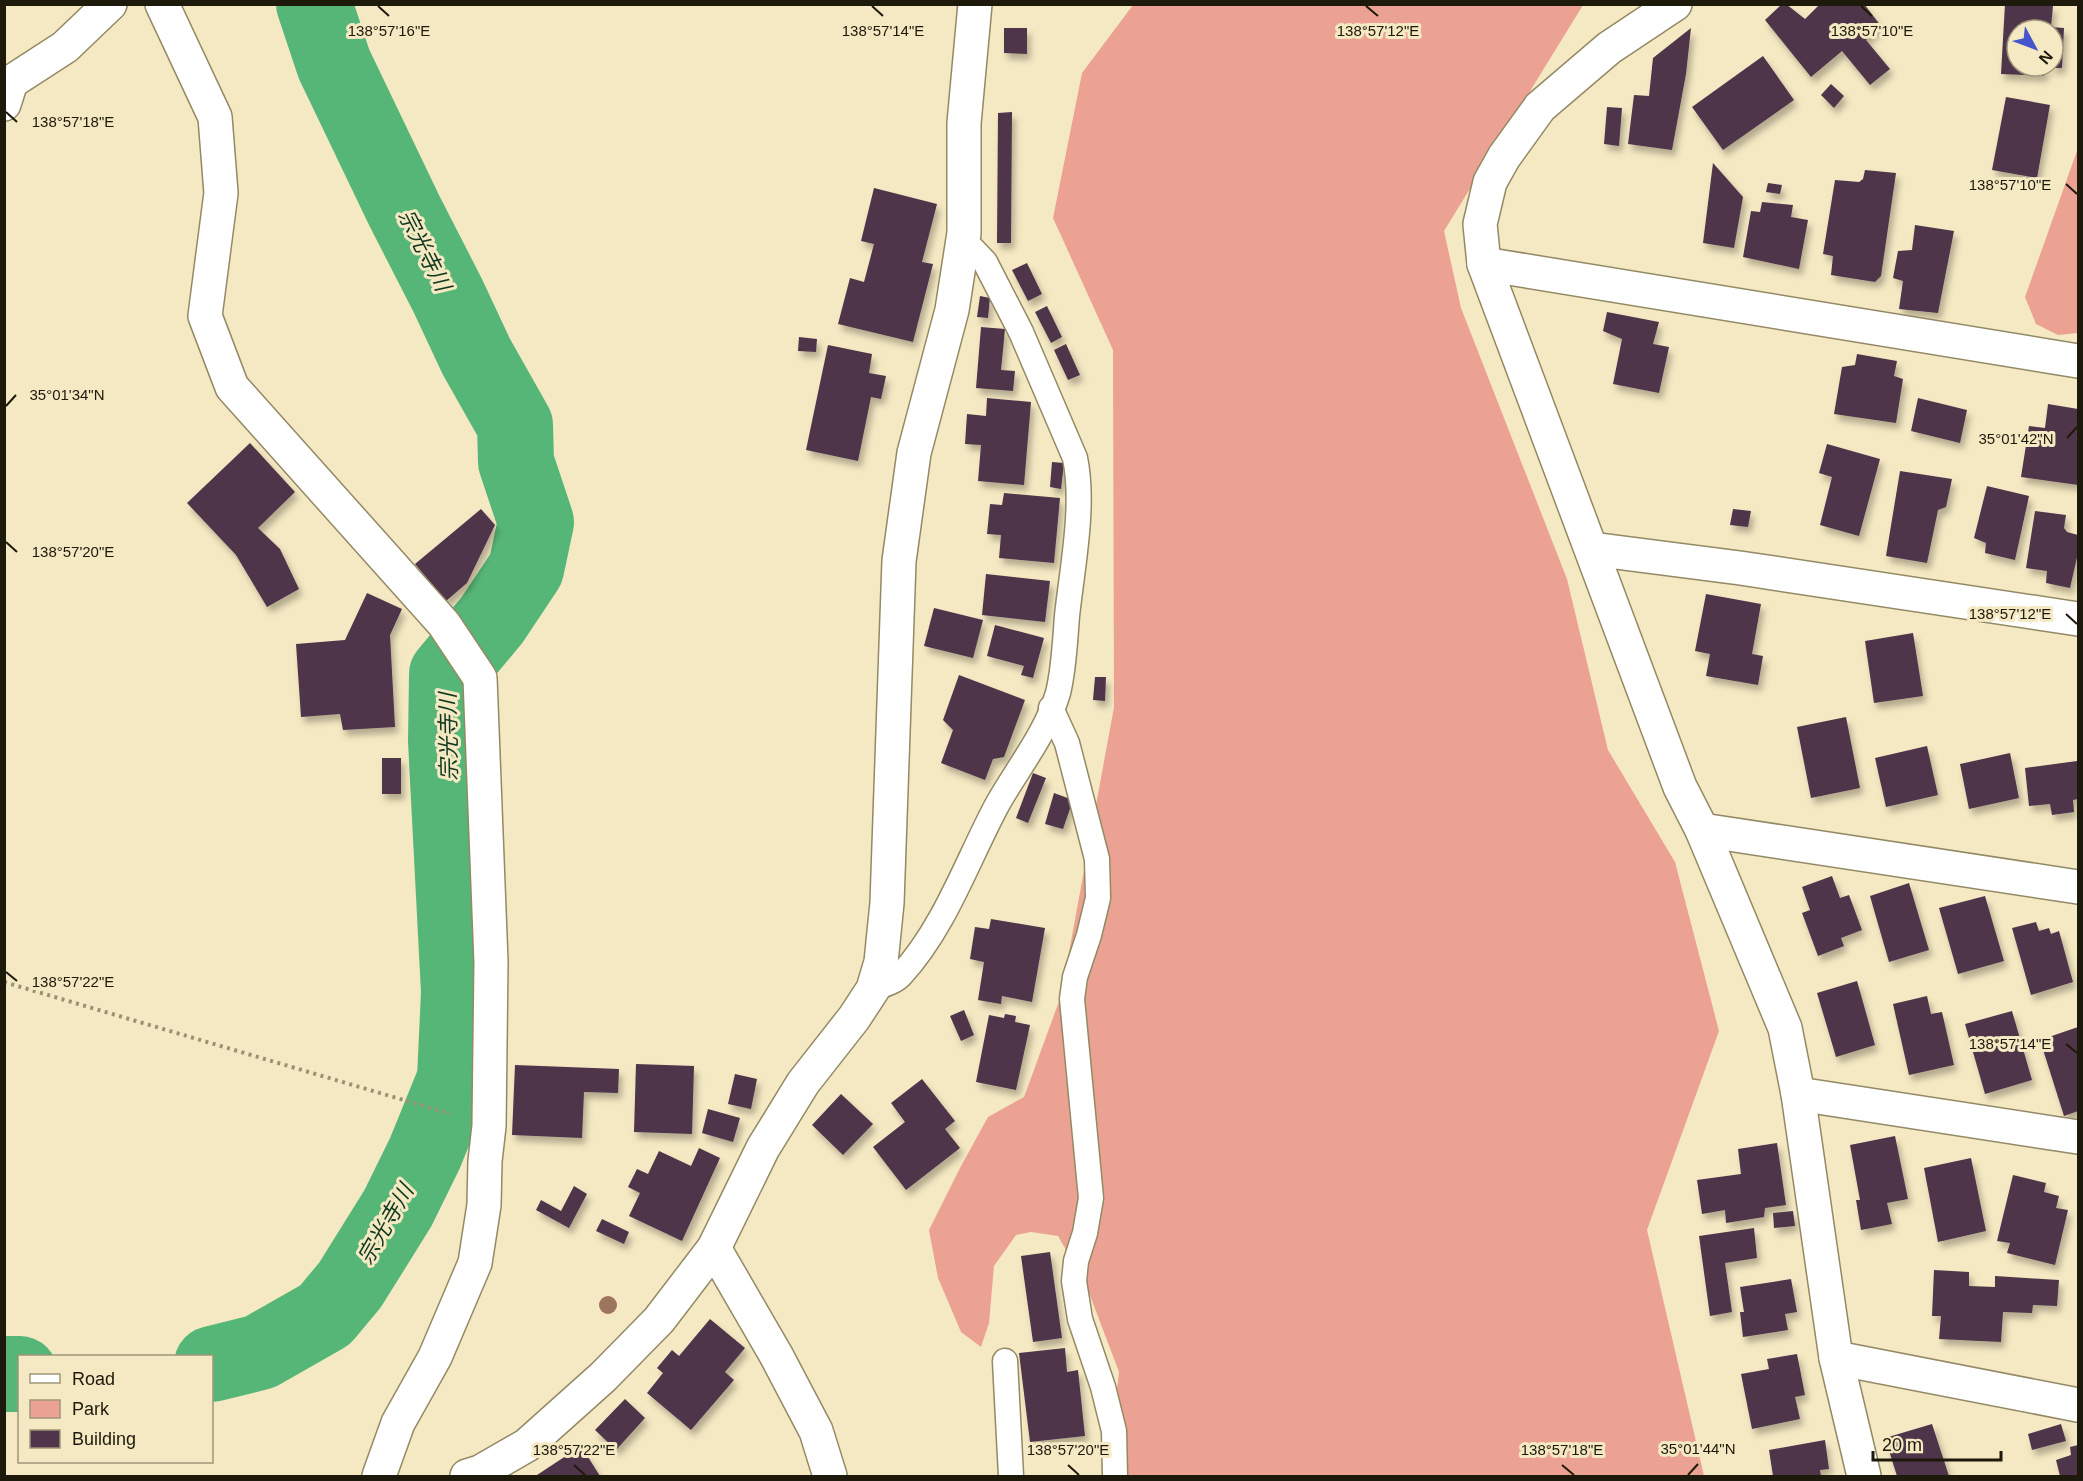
<svg xmlns="http://www.w3.org/2000/svg" width="2083" height="1481" font-family="Arial,'Noto Sans JP',sans-serif">
  <defs>
    <filter id="shadow"><feDropShadow dx="3.5" dy="6" stdDeviation="3" flood-color="#0004"/></filter>
  </defs>
  <rect width="100%" height="100%" fill="#f5e9c3"/>
  <g fill="#eca292">
    <path d="M 1133,5 L 1583,5 L 1444,231 L 1461,308 L 1567,579 L 1608,750 L 1675,862 L 1719,1031 L 1647,1230 L 1704,1476 L 1107,1476 L 1119,1372 L 1086,1285 L 1058,1236 L 1031,1232 L 1016,1235 L 994,1266 L 989,1323 L 981,1347 L 961,1332 L 938,1278 L 929,1230 L 960,1168 L 988,1117 L 1024,1097 L 1061,996 L 1114,707 L 1113,350 L 1053,218 L 1082,73 Z"/>
    <path d="M 2078,148 L 2078,333 L 2058,335 L 2036,324 L 2025,297 Z"/>
  </g>
  <g fill="none" stroke-linecap="round" stroke-linejoin="round">
    <g stroke="#56b677" stroke-width="76">
      <path d="M 212,1364 L 260,1352 L 325,1315 L 350,1285 L 398,1208 L 425,1153 L 455,1079 L 459,992 L 446,741 L 447,674 L 492,620 L 526,569 L 536,522 L 516,462 L 515,425 L 476,356 L 448,296 L 404,210 L 334,64 L 314,4"/>
      <path d="M 4,1374 L 20,1374"/>
    </g>
  </g>
  <g fill="#4f344a" fill-rule="evenodd" filter="url(#shadow)">
    <path d="M 1782,4 L 1786,4 L 1805,19 L 1820,4 L 1864,4 L 1881,26 L 1866,40 L 1890,69 L 1870,85 L 1842,51 L 1811,77 L 1765,20 Z"/>
    <path d="M 2005,4 L 2053,6 L 2051,27 L 2064,28 L 2062,68 L 2045,68 L 2044,76 L 2001,74 ZM 2017,30 L 2053,30 L 2053,66 L 2017,66 Z"/>
    <path d="M 1004,28 L 1027,28 L 1027,54 L 1004,53 Z"/>
    <path d="M 1691,28 L 1686,74 L 1672,150 L 1628,144 L 1634,95 L 1649,96 L 1653,58 Z"/>
    <path d="M 1763,56 L 1794,100 L 1723,150 L 1692,107 Z"/>
    <path d="M 1831,84 L 1844,96 L 1834,108 L 1821,95 Z"/>
    <path d="M 2006,97 L 2050,105 L 2037,178 L 1992,170 Z"/>
    <path d="M 1607,107 L 1622,108 L 1619,146 L 1604,144 Z"/>
    <path d="M 1012,112 L 1011,243 L 997,243 L 998,113 Z"/>
    <path d="M 1713,163 L 1743,197 L 1734,248 L 1703,243 Z"/>
    <path d="M 1865,170 L 1896,173 L 1881,276 L 1875,282 L 1831,275 L 1833,256 L 1823,254 L 1835,180 L 1859,182 L 1863,179 Z"/>
    <path d="M 1768,183 L 1782,185 L 1780,194 L 1766,192 Z"/>
    <path d="M 874,188 L 937,204 L 922,262 L 933,264 L 913,342 L 838,324 L 850,278 L 864,282 L 874,244 L 861,241 Z"/>
    <path d="M 1762,202 L 1793,205 L 1791,217 L 1808,220 L 1799,269 L 1743,257 L 1751,211 L 1760,212 Z"/>
    <path d="M 1915,225 L 1954,231 L 1938,313 L 1899,309 L 1903,281 L 1893,278 L 1898,251 L 1912,250 Z"/>
    <path d="M 1027,263 L 1042,294 L 1028,301 L 1012,270 Z"/>
    <path d="M 980,296 L 990,298 L 988,318 L 977,317 Z"/>
    <path d="M 1047,306 L 1062,337 L 1051,343 L 1035,312 Z"/>
    <path d="M 1607,312 L 1659,322 L 1653,344 L 1669,347 L 1659,393 L 1613,384 L 1622,339 L 1603,331 Z"/>
    <path d="M 981,327 L 1005,329 L 1001,370 L 1015,371 L 1013,391 L 976,388 Z"/>
    <path d="M 799,337 L 817,339 L 816,352 L 798,351 Z"/>
    <path d="M 1066,344 L 1080,375 L 1068,380 L 1054,350 Z"/>
    <path d="M 828,345 L 872,354 L 869,373 L 886,376 L 881,399 L 871,397 L 858,461 L 806,450 Z"/>
    <path d="M 1857,354 L 1897,361 L 1894,376 L 1903,379 L 1896,423 L 1834,414 L 1842,367 L 1855,365 Z"/>
    <path d="M 987,398 L 1031,402 L 1024,485 L 978,481 L 981,445 L 965,444 L 967,414 L 986,416 Z"/>
    <path d="M 1918,398 L 1967,410 L 1960,443 L 1911,431 Z"/>
    <path d="M 2048,404 L 2078,409 L 2078,485 L 2021,477 L 2029,426 L 2045,428 Z"/>
    <path d="M 250,443 L 295,492 L 258,528 L 280,549 L 299,589 L 267,607 L 236,555 L 187,503 Z"/>
    <path d="M 1827,444 L 1880,459 L 1859,536 L 1820,525 L 1832,477 L 1819,473 Z"/>
    <path d="M 1052,462 L 1064,463 L 1061,489 L 1050,487 Z"/>
    <path d="M 1900,471 L 1952,479 L 1946,507 L 1938,510 L 1927,563 L 1886,556 Z"/>
    <path d="M 1987,486 L 2029,496 L 2015,560 L 1985,553 L 1986,543 L 1974,538 Z"/>
    <path d="M 1004,493 L 1060,498 L 1054,563 L 999,558 L 1001,535 L 987,534 L 990,504 L 1002,505 Z"/>
    <path d="M 481,509 L 495,525 L 467,583 L 446,601 L 415,564 Z"/>
    <path d="M 1733,509 L 1751,511 L 1748,527 L 1730,525 Z"/>
    <path d="M 2035,511 L 2066,515 L 2064,528 L 2067,532 L 2078,535 L 2078,553 L 2070,588 L 2046,583 L 2047,571 L 2026,568 Z"/>
    <path d="M 986,574 L 1050,581 L 1045,622 L 982,615 Z"/>
    <path d="M 367,593 L 402,609 L 390,635 L 395,727 L 343,730 L 340,714 L 301,717 L 296,644 L 345,640 Z"/>
    <path d="M 1706,594 L 1761,604 L 1752,654 L 1763,656 L 1758,685 L 1706,676 L 1710,654 L 1695,651 Z"/>
    <path d="M 934,608 L 983,620 L 973,658 L 924,646 Z"/>
    <path d="M 995,625 L 1044,638 L 1033,678 L 1021,675 L 1024,666 L 987,656 Z"/>
    <path d="M 1913,633 L 1923,696 L 1874,703 L 1865,641 Z"/>
    <path d="M 959,675 L 1025,700 L 1004,757 L 993,759 L 985,780 L 941,763 L 953,730 L 943,720 Z"/>
    <path d="M 1095,677 L 1106,677 L 1105,701 L 1093,700 Z"/>
    <path d="M 1846,717 L 1860,788 L 1811,798 L 1797,727 Z"/>
    <path d="M 1927,746 L 1938,795 L 1886,807 L 1875,758 Z"/>
    <path d="M 2010,753 L 2019,798 L 1969,809 L 1960,764 Z"/>
    <rect x="382" y="758" width="19" height="36"/>
    <path d="M 2077,761 L 2078,799 L 2073,800 L 2074,812 L 2052,815 L 2050,804 L 2029,806 L 2025,768 Z"/>
    <path d="M 1033,773 L 1046,778 L 1028,823 L 1016,818 Z"/>
    <path d="M 1054,793 L 1073,800 L 1063,829 L 1045,824 Z"/>
    <path d="M 1832,876 L 1840,898 L 1849,895 L 1862,930 L 1841,938 L 1844,946 L 1818,956 L 1802,913 L 1810,910 L 1802,887 Z"/>
    <path d="M 1909,883 L 1929,950 L 1889,962 L 1870,896 Z"/>
    <path d="M 1985,896 L 2004,961 L 1958,974 L 1939,908 Z"/>
    <path d="M 991,919 L 1045,928 L 1032,1002 L 1002,996 L 1001,1004 L 978,1000 L 984,962 L 970,959 L 975,927 L 989,929 Z"/>
    <path d="M 2036,922 L 2039,931 L 2049,928 L 2051,934 L 2059,931 L 2073,982 L 2031,995 L 2012,928 Z"/>
    <path d="M 1857,981 L 1875,1045 L 1836,1057 L 1817,993 Z"/>
    <path d="M 1927,996 L 1931,1014 L 1942,1012 L 1954,1065 L 1909,1075 L 1893,1004 Z"/>
    <path d="M 964,1010 L 974,1035 L 961,1041 L 950,1016 Z"/>
    <path d="M 2012,1011 L 2032,1080 L 1985,1094 L 1965,1024 Z"/>
    <path d="M 1005,1014 L 1016,1016 L 1015,1022 L 1030,1025 L 1016,1090 L 976,1082 L 989,1015 L 1004,1018 Z"/>
    <path d="M 2078,1027 L 2078,1111 L 2064,1116 L 2040,1040 Z"/>
    <path d="M 636,1064 L 694,1066 L 692,1134 L 634,1132 Z"/>
    <path d="M 515,1065 L 619,1069 L 618,1093 L 584,1092 L 582,1138 L 512,1135 Z"/>
    <path d="M 735,1074 L 757,1079 L 751,1109 L 728,1104 Z"/>
    <path d="M 922,1079 L 955,1121 L 945,1129 L 960,1148 L 906,1190 L 873,1147 L 905,1122 L 891,1103 Z"/>
    <path d="M 841,1094 L 873,1124 L 843,1155 L 812,1125 Z"/>
    <path d="M 708,1109 L 740,1118 L 733,1142 L 702,1133 Z"/>
    <path d="M 1895,1136 L 1908,1199 L 1887,1203 L 1892,1224 L 1861,1230 L 1856,1200 L 1860,1200 L 1850,1145 Z"/>
    <path d="M 1777,1143 L 1786,1205 L 1765,1208 L 1764,1217 L 1726,1223 L 1725,1210 L 1702,1214 L 1697,1180 L 1741,1174 L 1738,1149 Z"/>
    <path d="M 699,1148 L 720,1158 L 682,1241 L 629,1216 L 640,1193 L 628,1187 L 637,1169 L 648,1174 L 659,1151 L 691,1166 Z"/>
    <path d="M 1971,1158 L 1986,1231 L 1938,1242 L 1924,1168 Z"/>
    <path d="M 2013,1175 L 2046,1183 L 2044,1192 L 2059,1196 L 2056,1208 L 2068,1210 L 2055,1265 L 2007,1253 L 2010,1243 L 1997,1241 Z"/>
    <path d="M 574,1186 L 587,1194 L 569,1228 L 536,1210 L 541,1200 L 561,1211 Z"/>
    <path d="M 1793,1211 L 1795,1226 L 1774,1228 L 1773,1213 Z"/>
    <path d="M 602,1219 L 629,1232 L 624,1244 L 596,1231 Z"/>
    <path d="M 1754,1228 L 1757,1258 L 1725,1263 L 1732,1312 L 1710,1316 L 1699,1236 Z"/>
    <path d="M 1050,1252 L 1062,1338 L 1033,1342 L 1021,1256 Z"/>
    <path d="M 1934,1270 L 1969,1272 L 1969,1286 L 1995,1287 L 1995,1276 L 2059,1280 L 2057,1306 L 2033,1305 L 2032,1313 L 2003,1312 L 2001,1342 L 1939,1339 L 1941,1316 L 1932,1316 Z"/>
    <path d="M 1791,1279 L 1797,1312 L 1785,1314 L 1788,1330 L 1743,1337 L 1740,1312 L 1744,1312 L 1740,1287 Z"/>
    <path d="M 710,1319 L 745,1348 L 725,1372 L 734,1380 L 691,1430 L 647,1393 L 663,1373 L 657,1368 L 672,1350 L 679,1356 Z"/>
    <path d="M 1065,1348 L 1067,1372 L 1078,1370 L 1085,1436 L 1030,1442 L 1019,1353 Z"/>
    <path d="M 1797,1354 L 1805,1395 L 1795,1397 L 1800,1419 L 1752,1429 L 1741,1374 L 1769,1369 L 1767,1359 Z"/>
    <path d="M 625,1399 L 645,1418 L 616,1450 L 595,1430 Z"/>
    <path d="M 1932,1424 L 1949,1476 L 1897,1476 L 1885,1438 Z"/>
    <path d="M 2061,1424 L 2066,1441 L 2032,1450 L 2028,1434 Z"/>
    <path d="M 1825,1440 L 1829,1469 L 1820,1470 L 1821,1476 L 1773,1476 L 1769,1450 Z"/>
    <path d="M 2078,1445 L 2078,1476 L 2060,1476 L 2056,1460 L 2071,1455 L 2070,1447 Z"/>
    <path d="M 581,1446 L 600,1476 L 538,1476 L 537,1475 Z"/>
  </g>
  <g fill="none" stroke-linecap="round" stroke-linejoin="round">
    <g stroke="#938965" stroke-width="27">
      <g id="service">
        <path d="M 1051,708 L 1067,743 L 1097,859 L 1098,898 L 1089,935 L 1075,977 L 1072,999 L 1091,1198 L 1085,1233 L 1076,1261 L 1074,1281 L 1080,1319 L 1103,1387 L 1114,1431 L 1115,1476"/>
        <path d="M 873,989 C 882,985 895,982 901,975 C 945,927 967,861 997,805 C 1017,769 1046,734 1058,693 C 1064,669 1065,641 1067,616 C 1072,569 1085,505 1075,458 L 1021,332 L 985,262 L 963,239"/>
        <path d="M 1005,1361 L 1011,1476"/>
      </g>
    </g>
    <g stroke="#938965" stroke-width="36">
      <g id="minor">
        <path d="M 162,4 L 215,117 L 221,193 L 205,316 L 232,387 L 444,624 L 480,678 L 491,962 L 489,1126 L 485,1161 L 484,1205 L 475,1263 L 435,1357 L 398,1423 L 379,1476"/>
        <path d="M 1675,4 L 1609,48 L 1540,107 L 1504,157 L 1490,182 L 1480,224 L 1484,264 L 1680,787 L 1702,830 L 1785,1028 L 1798,1094 L 1836,1358 L 1864,1476"/>
        <path d="M 4,104 L 11,82 L 65,47 L 110,4"/>
        <path d="M 1484,264 L 2078,361"/>
        <path d="M 1592,549 L 1740,568 L 2078,619"/>
        <path d="M 1702,830 L 2078,887"/>
        <path d="M 1798,1094 L 2078,1137"/>
        <path d="M 714,1248 L 776,1355 L 816,1431 L 830,1476"/>
        <path d="M 1836,1358 L 2078,1405"/>
        <path d="M 467,1476 L 480,1472 L 527,1445 L 603,1377 L 659,1320 L 714,1248 L 763,1148 L 803,1083 L 854,1018 L 873,989 L 881,962 L 887,903 L 899,561 L 914,453 L 952,310 L 964,233 L 964,123 L 975,4"/>
      </g>
    </g>
    <path stroke="#9a9175" stroke-width="4" stroke-dasharray="3 4.5" stroke-linecap="butt" d="M 4,982 L 451,1114"/>
    <use href="#service" stroke="#fff" stroke-width="24"/>
    <use href="#minor" stroke="#fff" stroke-width="33"/>
  </g>
  <circle fill="#9d755d" cx="608" cy="1305" r="9"/>
  <path fill="none" stroke="#1d190b" stroke-width="2" d="M 378,6 L 389,16M 872,6 L 883,16M 1366,6 L 1378,16M 1861,6 L 1872,16M 6,112 L 17,122M 2066,184 L 2077,194M 6,406 L 16,395M 2067,438 L 2077,427M 6,542 L 17,552M 2066,614 L 2077,624M 6,972 L 17,981M 2066,1044 L 2077,1053M 574,1465 L 585,1475M 1068,1465 L 1079,1475M 1562,1465 L 1574,1475M 1688,1475 L 1698,1464"/>
  <g text-anchor="middle" stroke-width="6" stroke-linejoin="round" paint-order="stroke">
    <g font-size="22" font-style="italic" fill="#10391f" stroke="#f5e9c3">
      <text transform="translate(425 250) rotate(63)" y="8">宗光寺川</text>
      <text transform="translate(448 737) rotate(-91)" y="8">宗光寺川</text>
      <text transform="translate(385 1224) rotate(-60)" y="8">宗光寺川</text>
    </g>
  </g>
  <g font-size="15" text-anchor="middle" fill="#1d190b" stroke="#f5e9c3" stroke-width="6" stroke-linejoin="round" paint-order="stroke">
    <text x="389" y="36">138°57'16"E</text>
    <text x="883" y="36">138°57'14"E</text>
    <text x="1378" y="36">138°57'12"E</text>
    <text x="1872" y="36">138°57'10"E</text>
    <text x="73" y="127">138°57'18"E</text>
    <text x="2010" y="190">138°57'10"E</text>
    <text x="67" y="400">35°01'34"N</text>
    <text x="2016" y="444">35°01'42"N</text>
    <text x="73" y="557">138°57'20"E</text>
    <text x="2010" y="619">138°57'12"E</text>
    <text x="73" y="987">138°57'22"E</text>
    <text x="2010" y="1049">138°57'14"E</text>
    <text x="1698" y="1454">35°01'44"N</text>
    <text x="574" y="1455">138°57'22"E</text>
    <text x="1068" y="1455">138°57'20"E</text>
    <text x="1562" y="1455">138°57'18"E</text>
  </g>
  <rect width="2083" height="1481" fill="none" stroke="#1d190b" stroke-width="12"/>
  <rect x="18" y="1355" width="195" height="108" fill="#f5e9c3" stroke="#9f9679" stroke-width="1.5"/>
  <rect x="30" y="1374" width="30" height="9" fill="#ffffff" stroke="#9f9679" stroke-width="1.5"/>
  <text x="72" y="1385" font-size="18" fill="#1d190b">Road</text>
  <rect x="30" y="1400" width="30" height="18" fill="#eca292" stroke="#9f9679" stroke-width="1.5"/>
  <text x="72" y="1415" font-size="18" fill="#1d190b">Park</text>
  <rect x="30" y="1430" width="30" height="18" fill="#4f344a" stroke="#9f9679" stroke-width="1.5"/>
  <text x="72" y="1445" font-size="18" fill="#1d190b">Building</text>
  <g transform="translate(2035 48) rotate(131)"><circle r="28" fill="#f5e9c3" stroke="#9f9679" stroke-width="1.5"/>
  <path d="M0-4.5L10 22L0 15L-10 22Z" fill="#4655c9"/>
  <text y="-9" font-size="16" font-weight="bold" text-anchor="middle" fill="#1d190b">N</text>
  </g>
  <path d="M1873 1451v9h128v-9" fill="none" stroke="#1d190b" stroke-width="3"/>
  <text x="1882" y="1451" font-size="18" fill="#1d190b" stroke="#f5e9c3" stroke-width="4.5" paint-order="stroke">20 m</text>
</svg>
